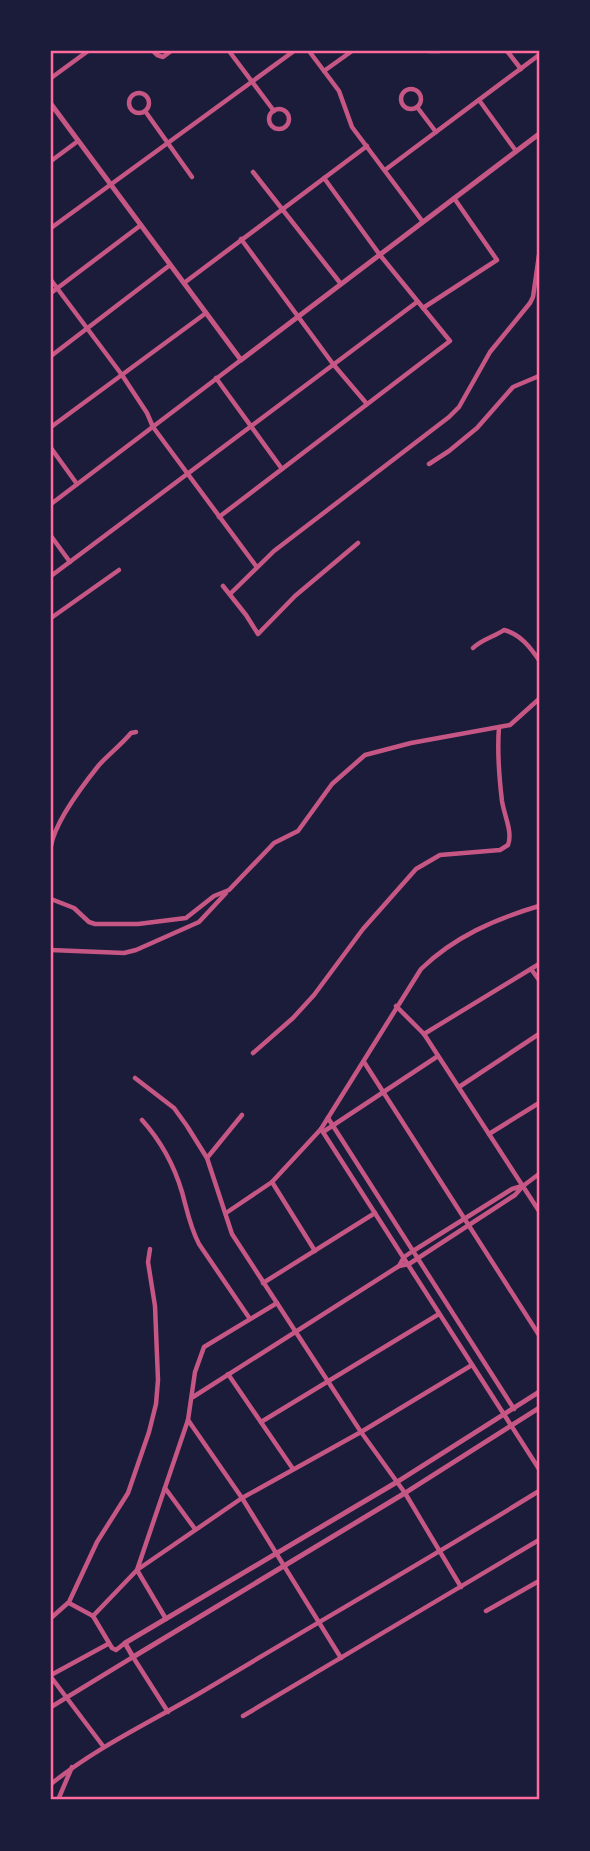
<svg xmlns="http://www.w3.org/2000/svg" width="590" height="1851" font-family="Karla,sans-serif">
  <rect width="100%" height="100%" fill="#1b1b3a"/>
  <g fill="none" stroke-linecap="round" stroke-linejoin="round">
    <g stroke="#c65784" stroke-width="4.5">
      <path d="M 153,51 L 157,55 L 163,57 L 171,51"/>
      <path d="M 229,51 L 274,111"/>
      <path d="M 309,51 L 339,91 L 352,127 L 423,222"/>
      <path d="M 429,51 L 439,51"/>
      <path d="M 507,51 L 521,69"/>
      <path d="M 324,71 L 352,51"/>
      <path d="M 51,78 L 88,51"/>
      <circle cx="411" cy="99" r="10"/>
      <circle cx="139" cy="103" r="10"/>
      <path d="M 479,100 L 516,151"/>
      <path d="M 417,107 L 436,132"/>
      <circle cx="279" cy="119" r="10"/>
      <path d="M 145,111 L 192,177"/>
      <path d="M 51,161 L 78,141"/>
      <path d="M 385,170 L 539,55"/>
      <path d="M 253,172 L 341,284"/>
      <path d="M 51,228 L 294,51"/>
      <path d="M 241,239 L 333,364 L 367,404"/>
      <path d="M 51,280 L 122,375 L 147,413 L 153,427 L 256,566"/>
      <path d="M 184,283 L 367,146"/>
      <path d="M 51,293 L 141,225"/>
      <path d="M 423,308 L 497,260 L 454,198"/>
      <path d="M 51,356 L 170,265"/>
      <path d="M 216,378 L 282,469"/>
      <path d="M 51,427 L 206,313"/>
      <path d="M 51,448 L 77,484"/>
      <path d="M 429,464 L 449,451 L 477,428 L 513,387 L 539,376"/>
      <path d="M 51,504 L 241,360"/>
      <path d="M 219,517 L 450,341 L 380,255 L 324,178"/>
      <path d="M 51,536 L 70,562"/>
      <path d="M 51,576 L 417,302"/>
      <path d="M 223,586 L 246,615 L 258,634 L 295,596 L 358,543"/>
      <path d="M 230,594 L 274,551 L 449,417 L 459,407 L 490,352 L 530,303 L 533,297 L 539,255"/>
      <path d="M 51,618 L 119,570"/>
      <path d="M 473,648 C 482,639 494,637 504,630 C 520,634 530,647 539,660"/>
      <path d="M 51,846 C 55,821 83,785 99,765 C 109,754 121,745 131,733 L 136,732"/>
      <path d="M 51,899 L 74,908 L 89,922 L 95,924 L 138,924 L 186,918 L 214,896 L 229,890 L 274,843 L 298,831 L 332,784 L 365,755 L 411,743 L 510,725 L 539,699"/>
      <path d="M 51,950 L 124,953 L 136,950 L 199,922 L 226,893"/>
      <path d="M 531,969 L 539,980"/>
      <path d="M 396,1006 L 424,1034 L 539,1211"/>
      <path d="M 424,1034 L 539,964"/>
      <path d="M 253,1053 L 293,1018 L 314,995 L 363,929 L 416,869 L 440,855 L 500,850 L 508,845 C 513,832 504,815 502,801 C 499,776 497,752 499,727"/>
      <path d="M 364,1062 L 539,1335"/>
      <path d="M 135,1078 L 174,1108 L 187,1126 L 207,1158 L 232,1234 L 361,1432 L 405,1493 L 461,1587"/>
      <path d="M 459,1087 L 539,1034"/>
      <path d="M 328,1118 L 514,1409"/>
      <path d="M 142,1120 C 160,1140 174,1165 182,1192 C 187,1210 190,1227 199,1244 L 250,1319"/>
      <path d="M 321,1129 L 539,1469"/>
      <path d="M 323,1132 L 438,1056"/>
      <path d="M 489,1134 L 539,1103"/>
      <path d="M 207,1158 L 242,1115"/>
      <path d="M 272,1182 L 315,1251"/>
      <path d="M 226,1213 L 272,1182 L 321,1129 L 421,969 C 454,937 495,919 539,906"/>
      <path d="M 399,1266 L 404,1257 L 413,1251 L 512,1189 L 522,1186"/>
      <path d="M 263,1283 L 375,1213"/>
      <path d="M 228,1374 L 293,1469"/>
      <path d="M 193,1397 L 399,1266 L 409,1264 L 515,1195 L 523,1186 L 539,1174"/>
      <path d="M 188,1420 L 242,1498 L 341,1658"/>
      <path d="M 261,1422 L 439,1314"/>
      <path d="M 165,1488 L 195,1529"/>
      <path d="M 69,1603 L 93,1616"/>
      <path d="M 486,1611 L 539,1581"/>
      <path d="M 93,1616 L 137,1570 L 188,1420 L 195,1372 L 204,1347 L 277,1303"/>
      <path d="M 93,1616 L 112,1648 L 116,1650 L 125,1643"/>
      <path d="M 51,1618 L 69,1602 L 97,1542 L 128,1493 L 149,1432 L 156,1404 L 158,1380 L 155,1306 L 148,1262 L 150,1249"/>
      <path d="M 166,1619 L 137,1570 L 242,1498 L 361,1432 L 472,1365"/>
      <path d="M 51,1675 L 108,1644"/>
      <path d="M 51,1677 L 103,1746"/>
      <path d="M 51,1707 L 133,1657 L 168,1712"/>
      <path d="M 243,1716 L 539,1540"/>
      <path d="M 51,1784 C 98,1746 153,1721 205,1690 C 316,1623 429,1559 539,1491"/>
      <path d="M 58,1800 L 72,1767"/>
    </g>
    <g stroke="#c65784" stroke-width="5">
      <path d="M 51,104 L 241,360 L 539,134"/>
      <path d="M 539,1392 L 397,1482 L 125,1643 L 133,1657 L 405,1493 L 539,1408"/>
    </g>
  </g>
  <rect width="590" height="1851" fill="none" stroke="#1b1b3a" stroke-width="105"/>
  <rect x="52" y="52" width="486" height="1746" fill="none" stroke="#ff6b9d" stroke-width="2.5"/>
</svg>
